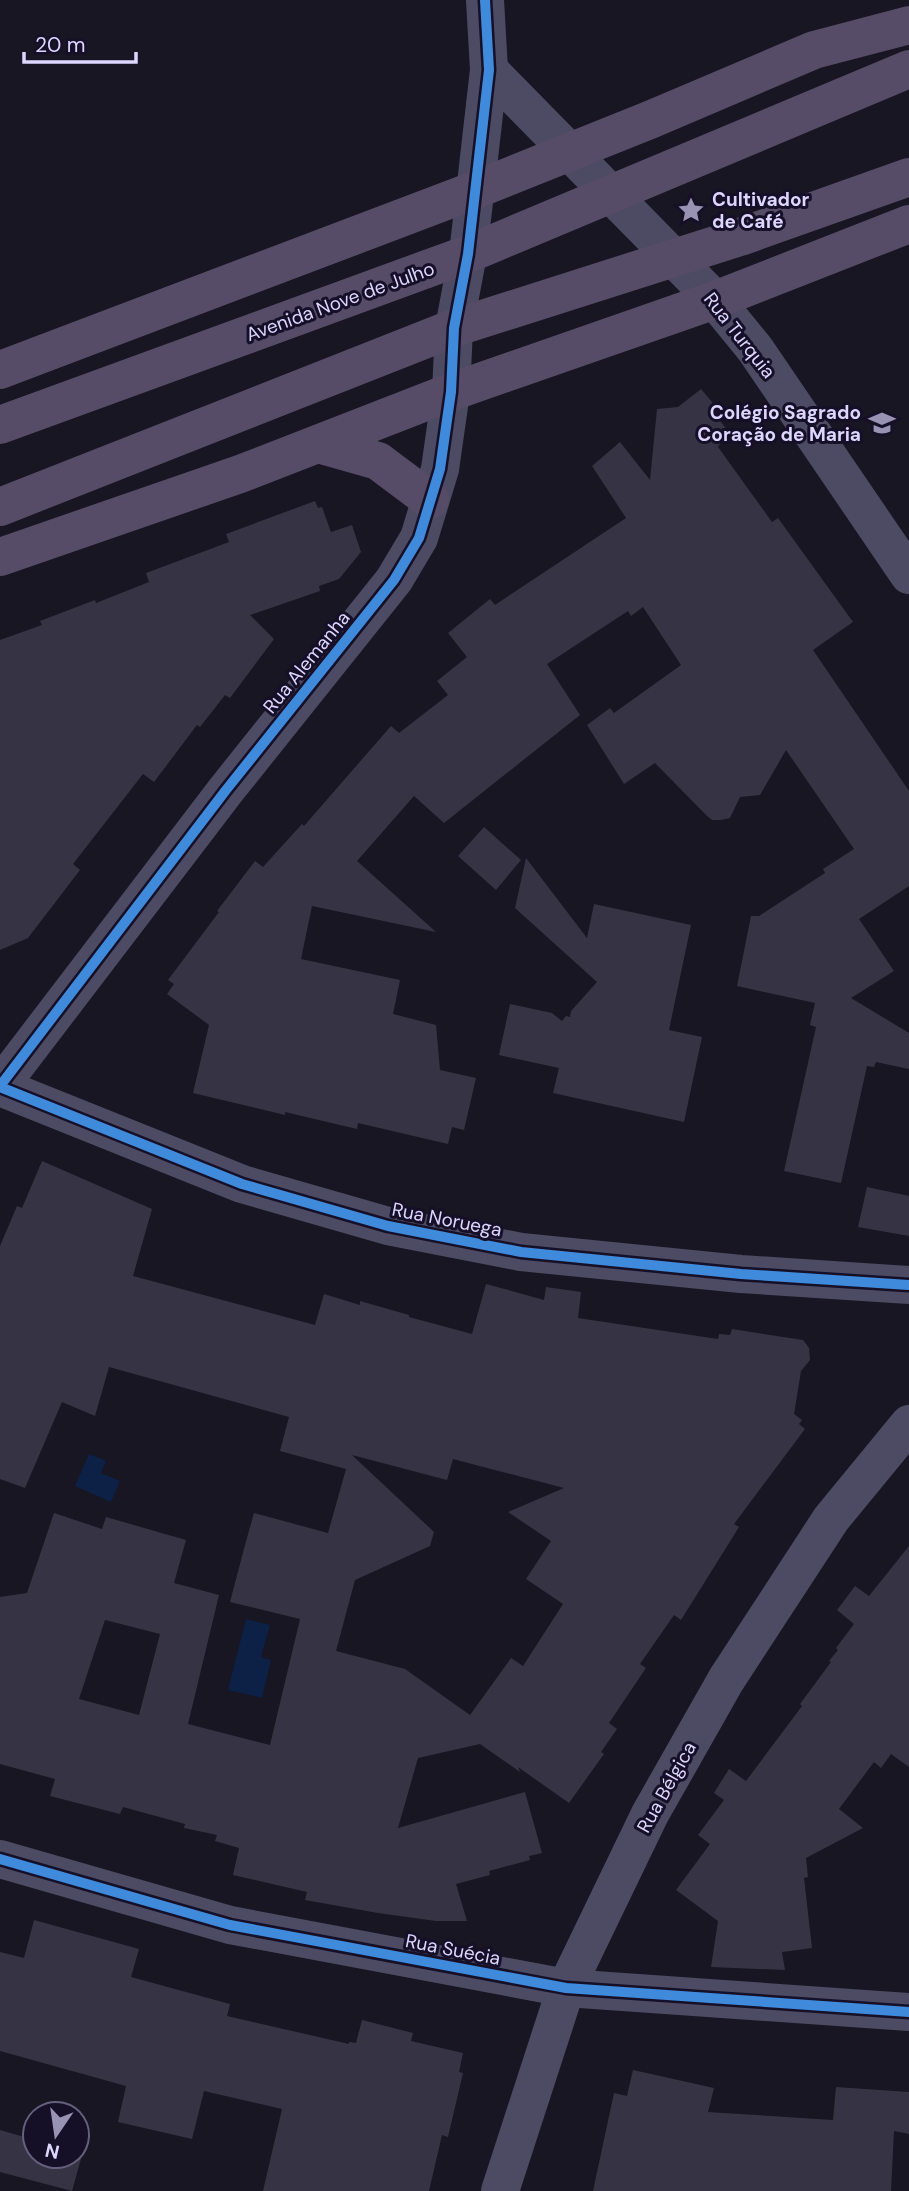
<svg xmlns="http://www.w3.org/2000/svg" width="909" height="2191" font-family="'DM Sans',sans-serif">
  <rect width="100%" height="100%" fill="#181622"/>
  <g fill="#0d2046">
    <path d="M 89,1454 L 106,1461 L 101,1473 L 120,1481 L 111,1502 L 75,1486 Z"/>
    <path d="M 246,1619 L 270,1625 L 261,1657 L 271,1660 L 262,1698 L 228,1690 Z"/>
  </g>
  <g fill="#363444" fill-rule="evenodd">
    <path d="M 701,389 L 718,409 L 714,413 L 728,431 L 718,447 L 772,522 L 778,518 L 853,622 L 813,650 L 909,791 L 909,886 L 859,919 L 894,971 L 851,998 L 909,1033 L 909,1069 L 876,1062 L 874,1067 L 867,1066 L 841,1183 L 784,1171 L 816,1027 L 810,1025 L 815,1003 L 737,986 L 751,916 L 759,916 L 825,873 L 823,869 L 854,849 L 786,750 L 760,795 L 740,797 L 730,818 L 721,820 L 712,820 L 706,815 L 655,763 L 624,784 L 587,725 L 610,708 L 614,713 L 681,665 L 643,607 L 631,616 L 628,611 L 547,664 L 580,715 L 444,823 L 414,796 L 357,861 L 436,932 L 312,906 L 301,959 L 400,980 L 393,1014 L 436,1025 L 440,1070 L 476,1078 L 464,1130 L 452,1127 L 448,1144 L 358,1123 L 357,1129 L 285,1112 L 285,1115 L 193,1093 L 209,1025 L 167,994 L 174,984 L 168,980 L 219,912 L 217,911 L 255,861 L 263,867 L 302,824 L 304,826 L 391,726 L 399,733 L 448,695 L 437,681 L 467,657 L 448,633 L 490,599 L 495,605 L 626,518 L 592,466 L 620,442 L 650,480 L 657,409 L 678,407 Z"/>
    <path d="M 315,501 L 318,508 L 322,507 L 331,532 L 352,525 L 361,552 L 339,579 L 319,586 L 320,591 L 250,615 L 274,639 L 230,698 L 225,695 L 200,727 L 197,725 L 154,782 L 143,774 L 73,864 L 80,870 L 28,938 L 0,950 L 0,640 L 42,625 L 40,621 L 95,600 L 96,603 L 149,582 L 146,573 L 229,542 L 226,534 Z"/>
    <path d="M 484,827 L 521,860 L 496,890 L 458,856 Z"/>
    <path d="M 526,858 L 587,938 L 594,904 L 691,925 L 669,1030 L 702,1037 L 684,1122 L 553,1093 L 559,1068 L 499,1055 L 510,1004 L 552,1013 L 562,1021 L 566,1016 L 570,1017 L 571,1011 L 597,982 L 515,908 Z"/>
    <path d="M 42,1161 L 152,1209 L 133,1276 L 315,1325 L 324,1294 L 360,1305 L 360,1301 L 409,1315 L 409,1317 L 472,1334 L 486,1284 L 544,1300 L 546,1287 L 581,1292 L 578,1318 L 718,1339 L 719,1334 L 730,1335 L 732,1329 L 803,1340 L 809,1348 L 810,1360 L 801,1371 L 794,1414 L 802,1420 L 799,1424 L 805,1429 L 734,1524 L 739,1527 L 681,1620 L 674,1615 L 640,1664 L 646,1668 L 609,1723 L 617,1729 L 601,1752 L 604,1754 L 569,1803 L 518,1767 L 520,1772 L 480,1744 L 418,1758 L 398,1828 L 525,1792 L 542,1853 L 529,1856 L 530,1860 L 489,1871 L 490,1875 L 456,1884 L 467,1921 L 436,1921 L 378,1913 L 305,1900 L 307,1892 L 233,1875 L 239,1848 L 215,1841 L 217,1835 L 184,1828 L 185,1824 L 123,1807 L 120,1814 L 50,1796 L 55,1779 L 0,1764 L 0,1597 L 27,1593 L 54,1513 L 102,1529 L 106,1517 L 186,1540 L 174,1583 L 219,1595 L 188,1724 L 270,1745 L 300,1619 L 230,1602 L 245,1545 L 254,1513 L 328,1533 L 346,1469 L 280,1451 L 289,1417 L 109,1367 L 95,1416 L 62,1402 L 25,1488 L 0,1479 L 0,1246 L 17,1206 L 22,1208 ZM 352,1455 L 447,1480 L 453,1459 L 564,1488 L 508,1512 L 551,1541 L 526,1579 L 563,1604 L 523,1666 L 511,1658 L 470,1715 L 405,1669 L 336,1651 L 355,1580 L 430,1546 L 434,1532 ZM 105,1620 L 160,1634 L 139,1715 L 79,1699 Z"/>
    <path d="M 867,1187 L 909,1196 L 909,1236 L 858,1227 Z"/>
    <path d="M 909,1546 L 909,1767 L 891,1754 L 881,1768 L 874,1762 L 839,1809 L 863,1828 L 806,1858 L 808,1877 L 804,1878 L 812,1948 L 782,1952 L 785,1970 L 711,1967 L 718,1921 L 676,1890 L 710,1844 L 698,1835 L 724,1800 L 714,1793 L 729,1769 L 746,1781 L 802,1706 L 800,1704 L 831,1662 L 829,1661 L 838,1650 L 836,1648 L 854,1624 L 837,1610 L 855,1586 L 869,1596 Z"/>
    <path d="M 34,1920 L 139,1949 L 131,1977 L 230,2004 L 227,2016 L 349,2044 L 349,2042 L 356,2043 L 362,2020 L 413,2033 L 411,2041 L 463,2053 L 459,2072 L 463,2073 L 448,2137 L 442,2135 L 429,2191 L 263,2191 L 282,2109 L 204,2091 L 192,2139 L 118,2122 L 126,2086 L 0,2051 L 0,1952 L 24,1958 Z"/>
    <path d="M 633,2070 L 714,2088 L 708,2112 L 833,2120 L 836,2087 L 909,2092 L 909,2134 L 894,2131 L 891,2191 L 593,2191 L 614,2093 L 627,2096 Z"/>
    <path d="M 0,2130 L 35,2140 L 35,2156 L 82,2155 L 72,2191 L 0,2172 Z"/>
  </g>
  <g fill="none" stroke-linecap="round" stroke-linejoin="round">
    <g stroke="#4d4b63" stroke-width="38">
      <path d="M 489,70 L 715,300 L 755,349 L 909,575"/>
      <path d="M 0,1086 L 226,790 L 394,580 L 419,538 L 440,469 L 451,392 L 454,328 L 468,254 L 489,70 L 485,0"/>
      <path d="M 0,1087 L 242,1184 L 388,1226 L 521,1252 L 741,1274 L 909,1285"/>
      <path d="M 0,1859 L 230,1925 L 566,1988 L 909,2012"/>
      <path d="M 500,2191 L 566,1988 L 650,1814 L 726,1680 L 831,1519 L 909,1424"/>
    </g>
    <g stroke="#564c68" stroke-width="38">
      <path d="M 0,370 L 475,190 L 652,119 L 814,50 L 909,25"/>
      <path d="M 0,425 L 468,254 L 909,69"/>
      <path d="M 318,444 L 378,461 L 430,500"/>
      <path d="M 0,507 L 454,328 L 740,237 L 909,177"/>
      <path d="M 0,557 L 240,474 L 451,392 L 715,300 L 909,224"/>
    </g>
    <g stroke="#151028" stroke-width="15">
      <g id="cycleway">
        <path d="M 0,1086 L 226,790 L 394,580 L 419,538 L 440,469 L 451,392 L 454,328 L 468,254 L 489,70 L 485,0"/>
        <path d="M 0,1087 L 242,1184 L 388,1226 L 521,1252 L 741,1274 L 909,1285"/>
        <path d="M 0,1859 L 230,1925 L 566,1988 L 909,2012"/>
      </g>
    </g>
    <use href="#cycleway" stroke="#408adc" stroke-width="10"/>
  </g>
  <defs>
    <g id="sight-bare" transform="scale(2.1)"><path d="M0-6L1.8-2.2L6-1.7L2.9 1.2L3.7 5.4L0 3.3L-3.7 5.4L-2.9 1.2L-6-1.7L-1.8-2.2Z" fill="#9893b2" stroke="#151028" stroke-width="2.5" paint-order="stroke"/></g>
    <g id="school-bare" transform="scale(2.1)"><path d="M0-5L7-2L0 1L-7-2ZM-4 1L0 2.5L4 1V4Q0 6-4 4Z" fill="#9893b2" stroke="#151028" stroke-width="2.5" paint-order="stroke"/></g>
  </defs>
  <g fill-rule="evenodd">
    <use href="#sight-bare" x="691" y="210"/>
    <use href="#school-bare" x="882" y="423"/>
  </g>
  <g text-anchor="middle" stroke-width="6" stroke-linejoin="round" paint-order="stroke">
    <g font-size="19" font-weight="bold" fill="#ddd7ff" stroke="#151028" text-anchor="start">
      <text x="712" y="206">Cultivador<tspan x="712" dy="22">de Café</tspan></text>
      <text x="861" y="419" text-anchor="end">Colégio Sagrado<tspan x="861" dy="22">Coração de Maria</tspan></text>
    </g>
    <g font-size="19" fill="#ddd7ff" stroke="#151028">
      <text transform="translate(340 301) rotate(-20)" y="7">Avenida Nove de Julho</text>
      <text transform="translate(740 335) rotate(52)" y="7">Rua Turquia</text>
      <text transform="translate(306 662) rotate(-51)" y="7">Rua Alemanha</text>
      <text transform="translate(447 1219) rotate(11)" y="7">Rua Noruega</text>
      <text transform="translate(666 1787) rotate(-61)" y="7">Rua Bélgica</text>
      <text transform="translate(453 1949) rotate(11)" y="7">Rua Suécia</text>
    </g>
  </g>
  <g transform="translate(56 2135) rotate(193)"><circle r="33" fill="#151028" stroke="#65607e" stroke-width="2"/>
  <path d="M0-5L12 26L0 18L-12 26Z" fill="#9893b2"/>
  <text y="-10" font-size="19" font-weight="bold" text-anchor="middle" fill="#ddd7ff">N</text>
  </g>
  <path d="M24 52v10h112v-10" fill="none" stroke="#ddd7ff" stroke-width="3.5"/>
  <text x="35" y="52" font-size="21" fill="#ddd7ff" stroke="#151028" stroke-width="5" paint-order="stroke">20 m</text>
</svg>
